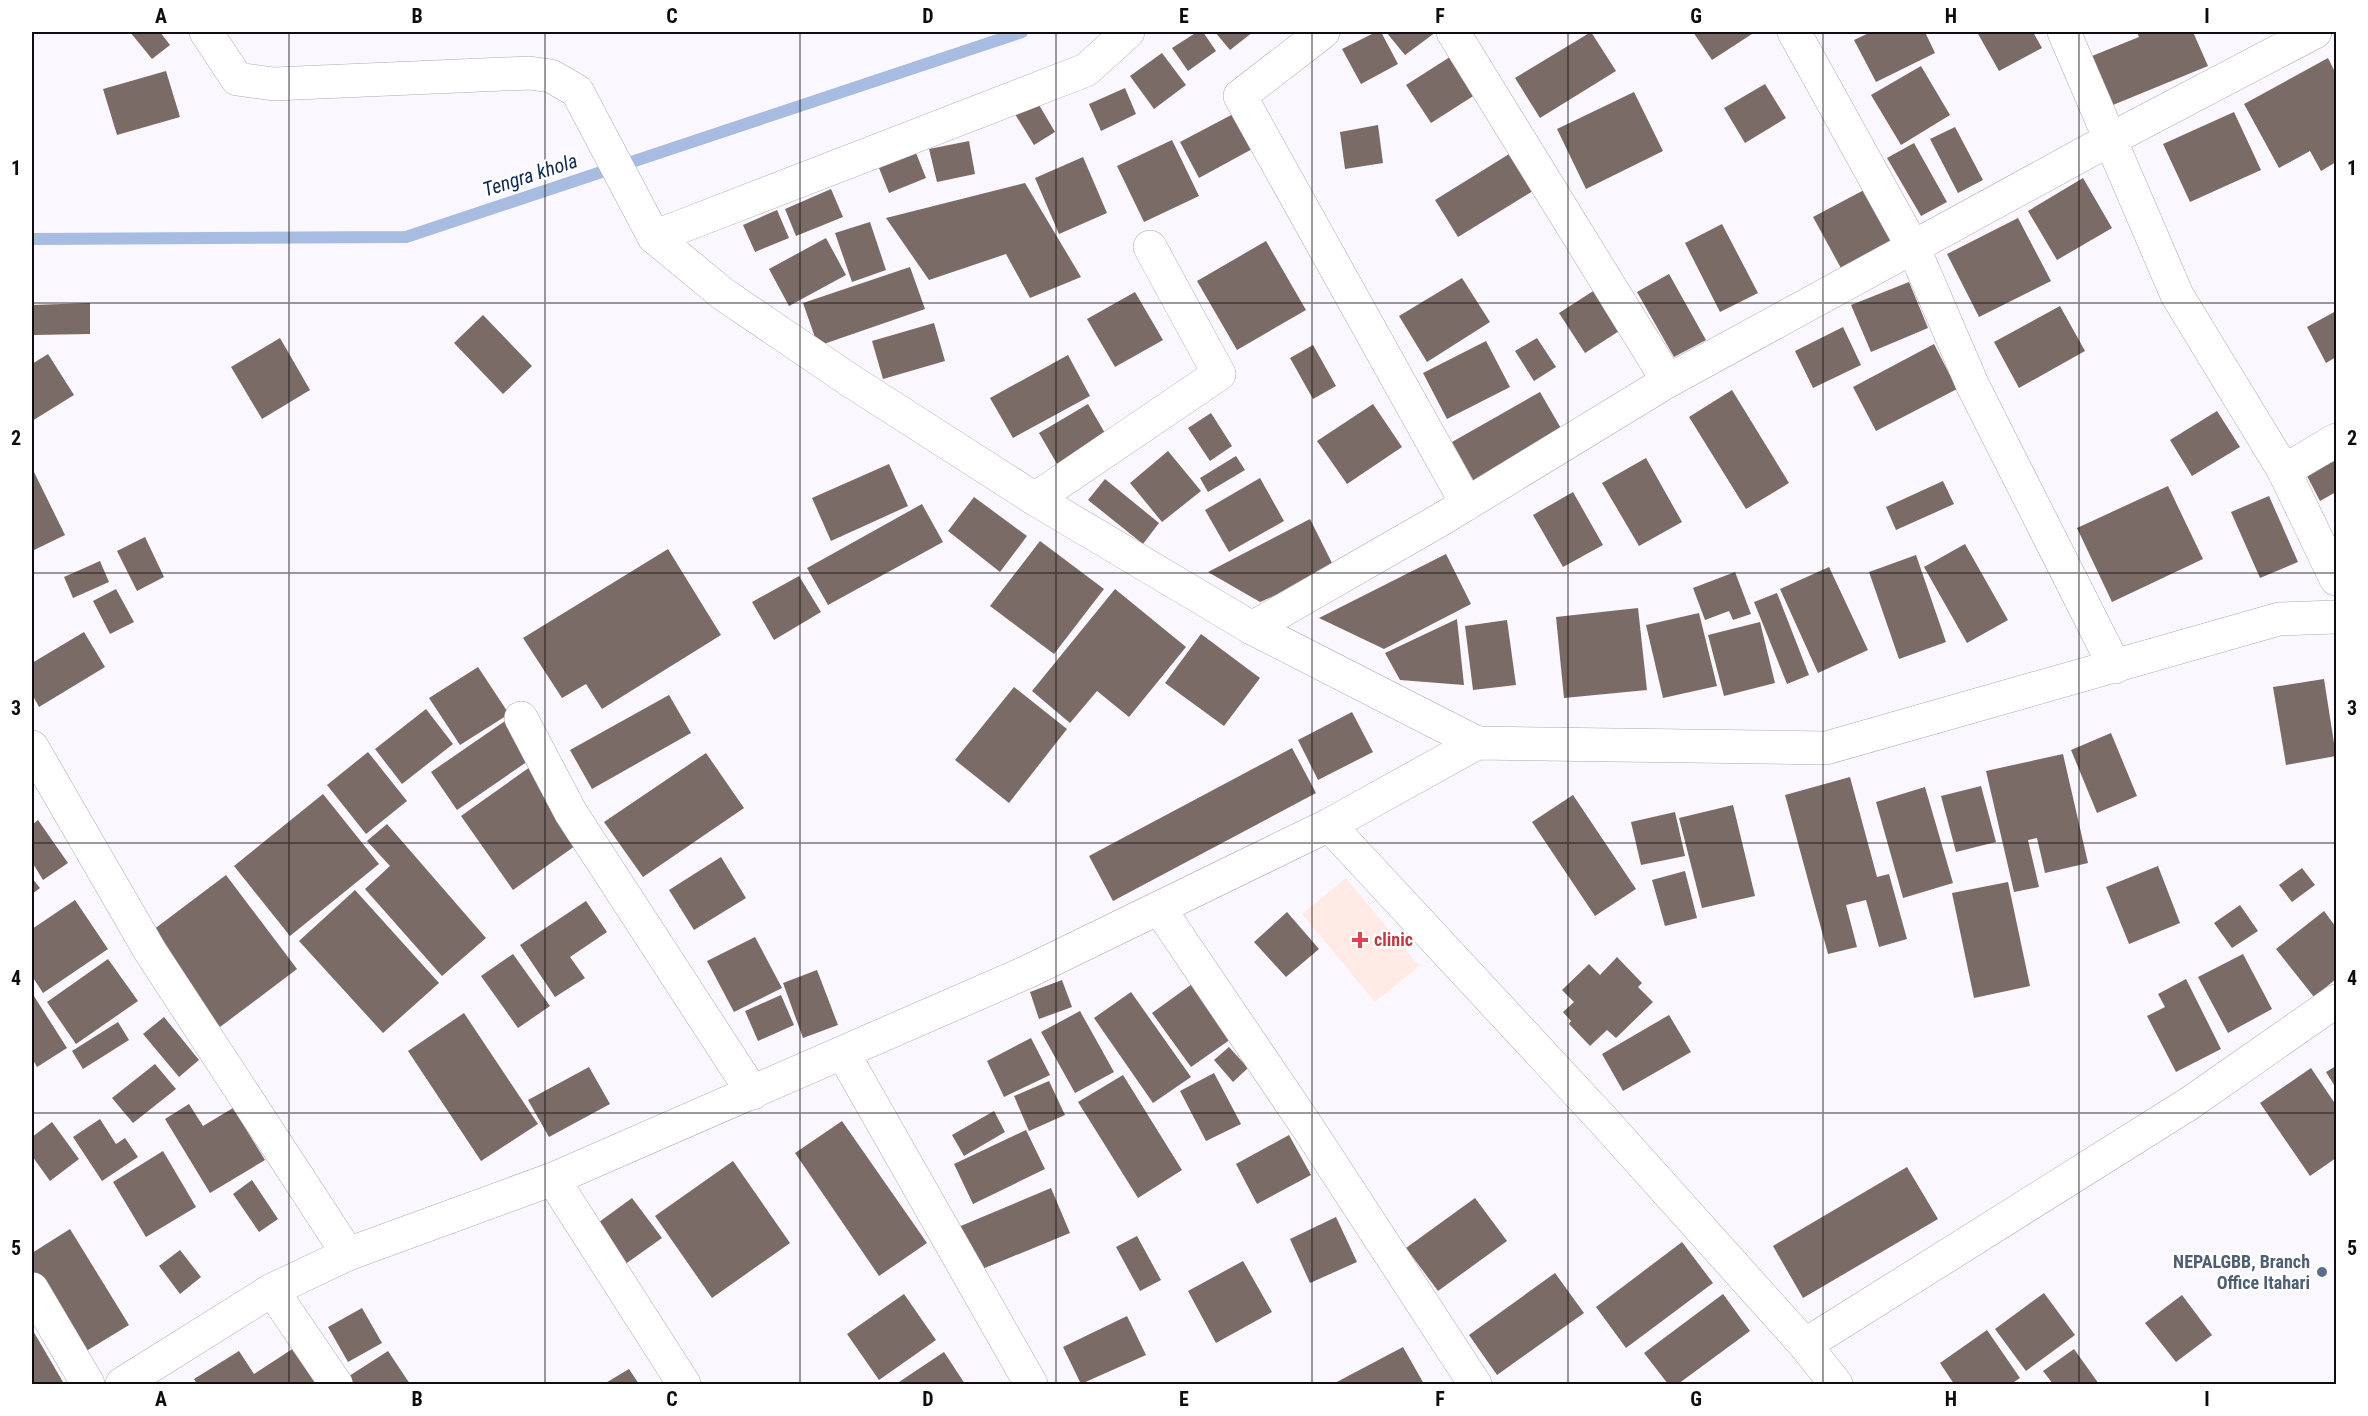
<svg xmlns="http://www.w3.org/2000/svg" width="2368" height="1416" font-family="'Roboto Condensed',sans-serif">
  <rect width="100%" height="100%" fill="#faf8fe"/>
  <path fill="#ffeae5" d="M 1346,878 L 1419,966 L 1375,1002 L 1302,914 Z"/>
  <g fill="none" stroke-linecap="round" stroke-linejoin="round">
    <path stroke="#a7bce0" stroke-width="12" d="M 32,239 L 406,237 L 1022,32"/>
  </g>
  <g fill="#7b6b66">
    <path d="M 130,32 L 160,32 L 170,45 L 152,59 Z"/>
    <path d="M 1197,32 L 1203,32 L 1216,51 L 1188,71 L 1172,48 Z"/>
    <path d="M 1215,32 L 1253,32 L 1230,50 Z"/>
    <path d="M 1376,32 L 1381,32 L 1398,64 L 1361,84 L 1342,49 Z"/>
    <path d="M 1386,32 L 1436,32 L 1405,55 Z"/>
    <path d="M 1591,32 L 1616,71 L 1540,118 L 1515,78 Z"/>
    <path d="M 1693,32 L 1755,32 L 1712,60 Z"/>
    <path d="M 1871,32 L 1925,32 L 1935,53 L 1876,82 L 1854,40 Z"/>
    <path d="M 1977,32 L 2033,32 L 2042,48 L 1999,71 Z"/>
    <path d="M 2137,32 L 2193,32 L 2208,66 L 2108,107 L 2087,58 L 2139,37 Z"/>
    <path d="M 1162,53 L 1186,85 L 1154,109 L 1130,76 Z"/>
    <path d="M 1453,55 L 1478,93 L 1431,123 L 1406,85 Z"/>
    <path d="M 2328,58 L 2336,74 L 2336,162 L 2321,171 L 2310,151 L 2279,168 L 2244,104 Z"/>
    <path d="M 1921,66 L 1950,115 L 1901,145 L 1871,95 Z"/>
    <path d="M 166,71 L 180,117 L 117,135 L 103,89 Z"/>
    <path d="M 1765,84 L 1786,118 L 1745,143 L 1724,108 Z"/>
    <path d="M 1125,88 L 1136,114 L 1101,131 L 1089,104 Z"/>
    <path d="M 1634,92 L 1663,151 L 1586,189 L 1557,129 Z"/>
    <path d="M 1032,93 L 1055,132 L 1034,145 L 1010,106 Z"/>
    <path d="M 2234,112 L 2261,170 L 2190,202 L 2163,144 Z"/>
    <path d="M 1235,113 L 1254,148 L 1199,178 L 1180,142 Z"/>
    <path d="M 1378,125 L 1383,163 L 1345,169 L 1340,132 Z"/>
    <path d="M 1955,127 L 1983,180 L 1958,193 L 1930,139 Z"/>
    <path d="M 1172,140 L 1199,196 L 1144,222 L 1117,166 Z"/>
    <path d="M 969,141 L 975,174 L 937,182 L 929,149 Z"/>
    <path d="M 1914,143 L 1947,202 L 1921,216 L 1887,158 Z"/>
    <path d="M 1514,151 L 1538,188 L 1458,237 L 1435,200 Z"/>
    <path d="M 916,153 L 926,178 L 889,193 L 879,168 Z"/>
    <path d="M 1083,157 L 1107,213 L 1059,234 L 1035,178 Z"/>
    <path d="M 2083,178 L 2112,228 L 2057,260 L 2028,211 Z"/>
    <path d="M 1025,183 L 1081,277 L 1030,298 L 1006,254 L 929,280 L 886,218 Z"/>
    <path d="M 831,189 L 843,217 L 796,236 L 785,209 Z"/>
    <path d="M 1864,190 L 1892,243 L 1842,270 L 1813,217 Z"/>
    <path d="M 777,210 L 789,238 L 755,252 L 743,225 Z"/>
    <path d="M 2018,218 L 2051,281 L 1979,317 L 1947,254 Z"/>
    <path d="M 870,222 L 886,270 L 852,282 L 835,233 Z"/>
    <path d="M 1722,224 L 1758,293 L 1720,312 L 1685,243 Z"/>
    <path d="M 826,238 L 846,275 L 789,306 L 769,269 Z"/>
    <path d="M 1266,241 L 1306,310 L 1237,350 L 1197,281 Z"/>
    <path d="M 910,267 L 925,309 L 818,346 L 803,303 Z"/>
    <path d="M 1669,274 L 1706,340 L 1674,357 L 1637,292 Z"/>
    <path d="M 1462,278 L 1490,322 L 1427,362 L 1399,316 Z"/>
    <path d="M 1909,282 L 1928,328 L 1871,352 L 1851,305 Z"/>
    <path d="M 1601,286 L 1627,326 L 1585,353 L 1559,313 Z"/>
    <path d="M 1135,292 L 1163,340 L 1115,367 L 1087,319 Z"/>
    <path d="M 90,303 L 90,334 L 34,335 L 32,305 Z"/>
    <path d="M 2060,306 L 2085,351 L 2019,388 L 1994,342 Z"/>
    <path d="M 2336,311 L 2336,357 L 2326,363 L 2307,327 Z"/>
    <path d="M 483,315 L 532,366 L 503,394 L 454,343 Z"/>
    <path d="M 934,323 L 945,361 L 883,379 L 872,341 Z"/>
    <path d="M 1843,327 L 1861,365 L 1813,388 L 1795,351 Z"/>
    <path d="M 280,338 L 310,390 L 262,419 L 231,367 Z"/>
    <path d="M 1537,338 L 1556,367 L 1534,381 L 1515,351 Z"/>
    <path d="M 1486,341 L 1510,387 L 1447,419 L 1423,373 Z"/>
    <path d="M 1934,344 L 1957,389 L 1876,431 L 1853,387 Z"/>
    <path d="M 1313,345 L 1336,386 L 1313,399 L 1290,358 Z"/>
    <path d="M 48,354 L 74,395 L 32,421 L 32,364 Z"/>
    <path d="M 1068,355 L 1090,396 L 1013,438 L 990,398 Z"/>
    <path d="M 1732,390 L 1789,483 L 1746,509 L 1689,417 Z"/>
    <path d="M 1540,392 L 1566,437 L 1477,487 L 1452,442 Z"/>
    <path d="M 1088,404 L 1109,440 L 1060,469 L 1039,433 Z"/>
    <path d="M 1373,404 L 1402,447 L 1347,484 L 1317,441 Z"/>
    <path d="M 2217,411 L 2240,447 L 2192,476 L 2170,440 Z"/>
    <path d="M 1211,413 L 1232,446 L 1210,461 L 1188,428 Z"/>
    <path d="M 1168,451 L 1201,491 L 1162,522 L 1130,483 Z"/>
    <path d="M 1236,456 L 1245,470 L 1208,492 L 1200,478 Z"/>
    <path d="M 1646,458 L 1682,522 L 1639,546 L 1602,483 Z"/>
    <path d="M 2336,460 L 2336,492 L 2320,501 L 2307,476 Z"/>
    <path d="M 889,464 L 908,506 L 831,541 L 812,498 Z"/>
    <path d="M 34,472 L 65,535 L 32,551 L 32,473 Z"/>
    <path d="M 1260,478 L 1284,521 L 1229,552 L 1205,510 Z"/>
    <path d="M 1105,479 L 1159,523 L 1143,544 L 1088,500 Z"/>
    <path d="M 1943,481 L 1954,504 L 1896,530 L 1886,507 Z"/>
    <path d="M 2168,486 L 2203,559 L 2112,602 L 2077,528 Z"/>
    <path d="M 1573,492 L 1603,545 L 1563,567 L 1533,515 Z"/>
    <path d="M 2269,496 L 2298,562 L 2260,578 L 2231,512 Z"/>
    <path d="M 974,497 L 1027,536 L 1000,572 L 948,531 Z"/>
    <path d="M 922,504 L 943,542 L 828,605 L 807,568 Z"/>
    <path d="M 1310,519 L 1335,569 L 1260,602 L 1208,572 Z"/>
    <path d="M 145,537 L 164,577 L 137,591 L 117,551 Z"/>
    <path d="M 1040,541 L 1104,589 L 1054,654 L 990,606 Z"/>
    <path d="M 1965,544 L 2008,620 L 1967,643 L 1924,567 Z"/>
    <path d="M 668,549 L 721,635 L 602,709 L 586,684 L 562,698 L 523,638 Z"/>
    <path d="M 1446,554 L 1471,604 L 1384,649 L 1319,618 Z"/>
    <path d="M 1916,555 L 1946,642 L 1899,659 L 1869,572 Z"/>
    <path d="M 100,561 L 109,582 L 73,598 L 64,577 Z"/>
    <path d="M 1829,567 L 1868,650 L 1818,673 L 1780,589 Z"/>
    <path d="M 1735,572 L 1751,614 L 1733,620 L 1729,611 L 1705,620 L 1693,588 Z"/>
    <path d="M 799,576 L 821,612 L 774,640 L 752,602 Z"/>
    <path d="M 116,589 L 134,622 L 110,634 L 93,601 Z"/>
    <path d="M 1115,589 L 1186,647 L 1129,717 L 1097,691 L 1070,723 L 1032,691 Z"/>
    <path d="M 1777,593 L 1809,675 L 1787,684 L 1754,602 Z"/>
    <path d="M 1638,608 L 1647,690 L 1564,698 L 1556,617 Z"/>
    <path d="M 1699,613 L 1717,686 L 1663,698 L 1646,625 Z"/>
    <path d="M 1457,619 L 1464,685 L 1400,680 L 1385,653 Z"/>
    <path d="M 1507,620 L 1516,685 L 1473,690 L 1465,626 Z"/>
    <path d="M 1760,622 L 1775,683 L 1724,696 L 1708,635 Z"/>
    <path d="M 84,632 L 105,667 L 39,707 L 32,694 L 32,663 Z"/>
    <path d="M 1201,634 L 1260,678 L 1224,726 L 1165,683 Z"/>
    <path d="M 478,667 L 509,714 L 460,745 L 429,698 Z"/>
    <path d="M 2324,679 L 2336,756 L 2286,765 L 2273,687 Z"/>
    <path d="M 1014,687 L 1067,729 L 1009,803 L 955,760 Z"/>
    <path d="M 669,695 L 691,733 L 592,789 L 570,750 Z"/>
    <path d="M 426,709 L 453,744 L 402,784 L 375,749 Z"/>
    <path d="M 1352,712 L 1373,752 L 1318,780 L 1298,740 Z"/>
    <path d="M 505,721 L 531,759 L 457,810 L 431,772 Z"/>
    <path d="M 2111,733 L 2137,796 L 2097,813 L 2071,750 Z"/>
    <path d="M 1292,748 L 1316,793 L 1113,901 L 1089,856 Z"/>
    <path d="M 368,752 L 407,801 L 366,834 L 327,785 Z"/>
    <path d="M 706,753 L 744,808 L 643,877 L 604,822 Z"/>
    <path d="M 2063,754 L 2088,863 L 2045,873 L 2037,838 L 2028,840 L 2039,887 L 2014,892 L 1986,771 Z"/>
    <path d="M 530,767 L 582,841 L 513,890 L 461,816 Z"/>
    <path d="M 1850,777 L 1877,877 L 1889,874 L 1907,939 L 1879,947 L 1866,900 L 1846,905 L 1857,947 L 1828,954 L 1785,795 Z"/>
    <path d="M 1981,786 L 1996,842 L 1956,852 L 1941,796 Z"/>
    <path d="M 1925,787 L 1953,883 L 1903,898 L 1876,802 Z"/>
    <path d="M 323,794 L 379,864 L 290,936 L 234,866 Z"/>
    <path d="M 1573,795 L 1636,889 L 1595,916 L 1532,822 Z"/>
    <path d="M 1733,805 L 1755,896 L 1702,908 L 1679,818 Z"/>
    <path d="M 1675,812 L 1685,856 L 1641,865 L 1631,822 Z"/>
    <path d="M 38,820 L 68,863 L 43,880 L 32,862 L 32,825 Z"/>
    <path d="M 387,824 L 486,938 L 442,976 L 365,889 L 390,866 L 367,841 Z"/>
    <path d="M 721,857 L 746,898 L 694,930 L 669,890 Z"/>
    <path d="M 2158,866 L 2180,923 L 2129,944 L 2106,887 Z"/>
    <path d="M 2302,868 L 2315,885 L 2292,902 L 2279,885 Z"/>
    <path d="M 1685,871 L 1697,918 L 1665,926 L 1652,880 Z"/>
    <path d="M 226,875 L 297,969 L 220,1027 L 149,933 Z"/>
    <path d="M 32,878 L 40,888 L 32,894 Z"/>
    <path d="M 2008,882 L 2030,986 L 1974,998 L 1952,893 Z"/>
    <path d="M 355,890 L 439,983 L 383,1033 L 299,941 Z"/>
    <path d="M 75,900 L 108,949 L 43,993 L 32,976 L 32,929 Z"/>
    <path d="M 586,901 L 607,932 L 570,957 L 585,978 L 555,997 L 520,945 Z"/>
    <path d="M 2240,905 L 2258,931 L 2232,948 L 2214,923 Z"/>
    <path d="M 2324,911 L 2336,927 L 2336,979 L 2314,997 L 2276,949 Z"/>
    <path d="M 1287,912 L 1319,949 L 1286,977 L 1254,942 Z"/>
    <path d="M 755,937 L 782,988 L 734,1012 L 707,961 Z"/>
    <path d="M 513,954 L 550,1006 L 518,1028 L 481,976 Z"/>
    <path d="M 2243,954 L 2272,1009 L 2228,1033 L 2198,977 Z"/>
    <path d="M 1617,957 L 1642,983 L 1638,987 L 1653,1002 L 1616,1038 L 1607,1030 L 1590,1046 L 1569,1024 L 1571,1021 L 1563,1012 L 1574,1002 L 1562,990 L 1589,964 L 1600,975 Z"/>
    <path d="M 108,959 L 138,1001 L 76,1044 L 47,1002 Z"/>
    <path d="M 817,970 L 838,1025 L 803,1038 L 783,983 Z"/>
    <path d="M 2186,979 L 2221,1049 L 2176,1072 L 2147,1016 L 2165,1007 L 2158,994 Z"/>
    <path d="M 1062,980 L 1072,1007 L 1039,1019 L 1030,992 Z"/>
    <path d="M 1192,984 L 1231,1039 L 1191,1067 L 1152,1013 Z"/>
    <path d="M 1131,992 L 1191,1077 L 1153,1103 L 1094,1018 Z"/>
    <path d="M 32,993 L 67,1048 L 37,1067 L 32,1058 Z"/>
    <path d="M 781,995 L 794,1025 L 758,1041 L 745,1011 Z"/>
    <path d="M 1080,1011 L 1114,1072 L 1075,1093 L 1041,1032 Z"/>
    <path d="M 464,1013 L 538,1124 L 481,1161 L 408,1051 Z"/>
    <path d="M 1669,1015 L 1691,1052 L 1623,1091 L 1602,1054 Z"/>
    <path d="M 164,1017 L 199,1060 L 179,1077 L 143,1034 Z"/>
    <path d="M 118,1022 L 129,1040 L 83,1069 L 72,1051 Z"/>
    <path d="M 1031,1038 L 1050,1075 L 1004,1097 L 987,1061 Z"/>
    <path d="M 1229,1047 L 1248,1068 L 1233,1082 L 1214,1060 Z"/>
    <path d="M 155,1064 L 176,1089 L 133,1123 L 112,1098 Z"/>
    <path d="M 2336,1066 L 2336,1088 L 2326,1072 Z"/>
    <path d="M 589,1067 L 610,1104 L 549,1137 L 528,1100 Z"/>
    <path d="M 2311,1068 L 2336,1105 L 2336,1158 L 2310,1176 L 2260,1103 Z"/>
    <path d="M 1214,1073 L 1241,1124 L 1206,1141 L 1180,1091 Z"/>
    <path d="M 1123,1075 L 1182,1170 L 1138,1198 L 1078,1102 Z"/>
    <path d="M 1049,1081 L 1065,1115 L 1029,1131 L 1014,1096 Z"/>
    <path d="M 189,1104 L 203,1126 L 233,1108 L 265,1160 L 210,1193 L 165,1119 Z"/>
    <path d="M 994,1111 L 1005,1132 L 964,1156 L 952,1135 Z"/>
    <path d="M 100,1119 L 116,1144 L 125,1138 L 138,1157 L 102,1181 L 73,1137 Z"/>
    <path d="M 842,1121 L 927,1243 L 879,1276 L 795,1153 Z"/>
    <path d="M 52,1122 L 79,1159 L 50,1181 L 32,1156 L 32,1137 Z"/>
    <path d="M 1026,1130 L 1045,1169 L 973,1204 L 954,1164 Z"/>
    <path d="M 1289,1135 L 1311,1175 L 1257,1204 L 1236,1164 Z"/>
    <path d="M 163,1151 L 196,1207 L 146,1237 L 113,1182 Z"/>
    <path d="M 733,1161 L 790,1243 L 712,1298 L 655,1216 Z"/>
    <path d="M 1907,1167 L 1938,1219 L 1803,1298 L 1773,1246 Z"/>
    <path d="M 252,1180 L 278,1219 L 259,1232 L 233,1194 Z"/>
    <path d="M 1051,1188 L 1070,1233 L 975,1272 L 956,1228 Z"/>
    <path d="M 632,1198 L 662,1238 L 624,1265 L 595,1225 Z"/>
    <path d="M 1475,1198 L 1507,1241 L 1438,1291 L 1406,1248 Z"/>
    <path d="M 1336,1217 L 1357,1262 L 1310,1283 L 1290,1239 Z"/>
    <path d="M 70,1229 L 129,1325 L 83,1353 L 32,1270 L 32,1253 Z"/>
    <path d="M 1137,1236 L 1161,1280 L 1140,1291 L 1116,1247 Z"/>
    <path d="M 1682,1242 L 1713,1283 L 1626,1348 L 1596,1307 Z"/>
    <path d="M 180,1250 L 201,1277 L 180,1294 L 159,1266 Z"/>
    <path d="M 1243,1261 L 1272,1312 L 1216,1343 L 1188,1291 Z"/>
    <path d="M 1555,1273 L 1584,1313 L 1497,1375 L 1469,1335 Z"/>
    <path d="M 2044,1293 L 2075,1335 L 2026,1371 L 1995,1329 Z"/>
    <path d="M 904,1294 L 936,1340 L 879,1380 L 847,1334 Z"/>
    <path d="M 1723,1294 L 1750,1331 L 1678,1384 L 1668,1384 L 1644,1353 Z"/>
    <path d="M 2182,1295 L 2212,1335 L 2176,1362 L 2145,1323 Z"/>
    <path d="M 362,1308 L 382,1343 L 348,1362 L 328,1327 Z"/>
    <path d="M 1127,1316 L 1146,1355 L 1081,1384 L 1063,1347 Z"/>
    <path d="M 32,1329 L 63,1382 L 60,1384 L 32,1384 Z"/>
    <path d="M 1987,1330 L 2020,1378 L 2011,1384 L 1954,1384 L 1940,1363 Z"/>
    <path d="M 297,1346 L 318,1380 L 310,1384 L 197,1384 L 194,1379 L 239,1351 L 254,1374 Z"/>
    <path d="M 1403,1347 L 1424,1384 L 1333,1384 Z"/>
    <path d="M 2074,1349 L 2099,1384 L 2053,1384 L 2043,1371 Z"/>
    <path d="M 388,1351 L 410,1384 L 351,1384 L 346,1378 Z"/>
    <path d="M 944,1352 L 965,1384 L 896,1384 Z"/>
    <path d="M 629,1369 L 639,1384 L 604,1384 Z"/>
  </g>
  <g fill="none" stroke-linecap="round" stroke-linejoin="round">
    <g stroke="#aea9b7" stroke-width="34">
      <g id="minor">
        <path d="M 206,32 L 237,79 L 274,84 L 529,73 L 551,76 L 577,91 L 654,237"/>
        <path d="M 1128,32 L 1086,70 L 654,237 L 723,294 L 851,381 L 1035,499 L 1252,628 L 1477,743"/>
        <path d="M 1323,32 L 1240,96 L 1467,504"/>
        <path d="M 1453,32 L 1668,381"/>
        <path d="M 1794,32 L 1914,249 L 1973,386 L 2115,667"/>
        <path d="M 2064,32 L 2177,295 L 2284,471 L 2336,579"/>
        <path d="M 2284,471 L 2336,440"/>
        <path d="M 1035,499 L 1219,374 L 1150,247"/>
        <path d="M 1252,628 L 1440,520 L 1668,381 L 2109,140 L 2315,32"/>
        <path d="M 521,718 L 571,813 L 753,1093"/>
        <path d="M 32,747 L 150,951 L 348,1254"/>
        <path d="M 1329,825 L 1604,1121 L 1805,1345 L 1836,1384"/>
        <path d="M 1159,908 L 1308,1128 L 1475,1384"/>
        <path d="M 843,1053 L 1031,1384"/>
        <path d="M 553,1179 L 684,1384"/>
        <path d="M 32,1289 L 88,1384"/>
        <path d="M 272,1290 L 336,1384"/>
        <path d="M 1805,1345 L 2190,1103 L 2336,1001"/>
        <path d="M 122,1384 L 272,1290 L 348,1254 L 553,1179 L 1027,972 L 1329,825 L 1477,743 L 1826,748 L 2279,619 L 2336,617"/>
      </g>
    </g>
    <use href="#minor" stroke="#fff" stroke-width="33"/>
  </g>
  <path fill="none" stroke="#0e0c11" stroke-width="1.5" stroke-opacity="0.55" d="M 289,32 L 289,1384M 545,32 L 545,1384M 800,32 L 800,1384M 1056,32 L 1056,1384M 1312,32 L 1312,1384M 1568,32 L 1568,1384M 1823,32 L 1823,1384M 2079,32 L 2079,1384M 32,303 L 2336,303M 32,573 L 2336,573M 32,843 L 2336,843M 32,1113 L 2336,1113"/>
  <path fill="#e0444e" stroke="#fff" stroke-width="2" d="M1357 931h6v6h6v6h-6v6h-6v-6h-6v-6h6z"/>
  <circle fill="#5c6f8a" stroke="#fff" stroke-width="2" cx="2322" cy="1272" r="6"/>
  <g text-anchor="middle" stroke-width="4.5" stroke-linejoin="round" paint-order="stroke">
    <g font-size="18" font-weight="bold" fill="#be3a42" stroke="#fff" text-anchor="start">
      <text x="1374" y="946">clinic</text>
    </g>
    <g font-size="18" font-weight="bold" fill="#4e5e75" stroke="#fff" text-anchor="end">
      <text x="2310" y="1268">NEPALGBB, Branch<tspan x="2310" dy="21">Office Itahari</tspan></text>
    </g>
    <g font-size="20" font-style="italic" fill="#112855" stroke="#fff">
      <text transform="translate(530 175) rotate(-18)" y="7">Tengra khola</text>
    </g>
  </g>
  <rect width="2368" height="1416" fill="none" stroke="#ffffff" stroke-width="66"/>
  <rect x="33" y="33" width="2302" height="1350" fill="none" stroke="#0e0c11" stroke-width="2"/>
  <g font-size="20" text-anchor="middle" font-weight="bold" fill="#0e0c11">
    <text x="161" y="23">A</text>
    <text x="417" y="23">B</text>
    <text x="672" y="23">C</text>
    <text x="928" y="23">D</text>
    <text x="1184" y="23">E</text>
    <text x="1440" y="23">F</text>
    <text x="1696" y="23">G</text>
    <text x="1951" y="23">H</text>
    <text x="2207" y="23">I</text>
    <text x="16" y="175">1</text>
    <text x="2352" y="175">1</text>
    <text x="16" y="445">2</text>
    <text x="2352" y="445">2</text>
    <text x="16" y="715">3</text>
    <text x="2352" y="715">3</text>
    <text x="16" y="985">4</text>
    <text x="2352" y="985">4</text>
    <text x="16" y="1255">5</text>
    <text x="2352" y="1255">5</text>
    <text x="161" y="1406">A</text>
    <text x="417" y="1406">B</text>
    <text x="672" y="1406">C</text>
    <text x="928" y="1406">D</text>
    <text x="1184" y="1406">E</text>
    <text x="1440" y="1406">F</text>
    <text x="1696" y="1406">G</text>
    <text x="1951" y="1406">H</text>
    <text x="2207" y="1406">I</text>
  </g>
</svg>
